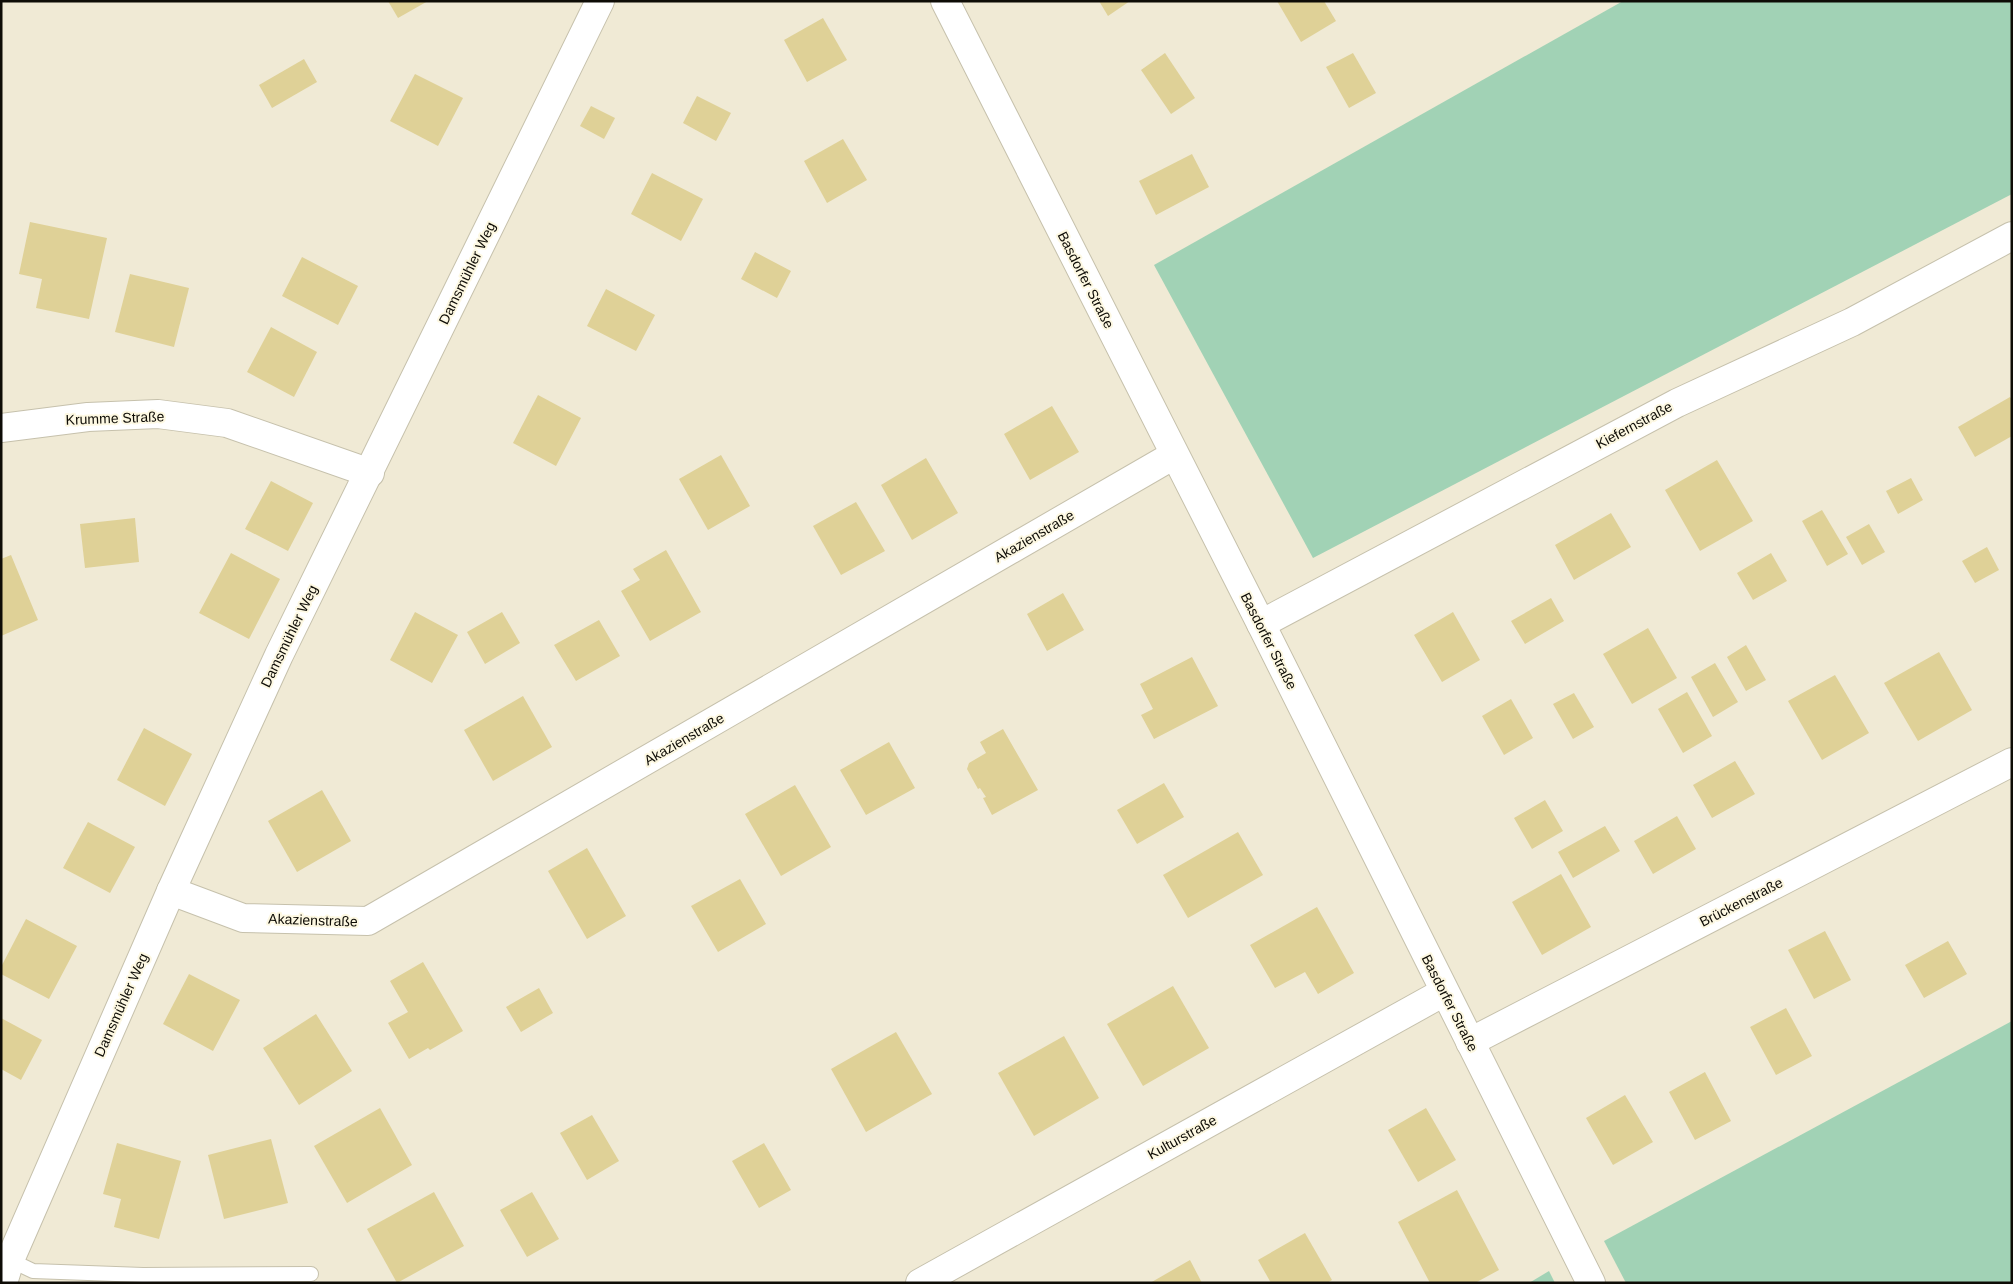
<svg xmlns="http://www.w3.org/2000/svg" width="2013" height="1284" font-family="Helvetica,sans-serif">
  <rect width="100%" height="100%" fill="#f0ead5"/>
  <g fill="#a1d2b5">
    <path d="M 1623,1 L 2012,1 L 2012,194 L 1313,558 L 1154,265 Z"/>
    <path d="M 2012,1021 L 2012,1283 L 1626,1283 L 1604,1241 Z"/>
    <path d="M 1549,1271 L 1555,1283 L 1529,1283 Z"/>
  </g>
  <g fill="#dfd197">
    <path d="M 388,1 L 428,1 L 398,18 Z"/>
    <path d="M 1099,1 L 1130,1 L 1108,16 Z"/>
    <path d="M 1277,1 L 1324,1 L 1336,21 L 1301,42 Z"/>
    <path d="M 823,18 L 847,60 L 807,82 L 784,40 Z"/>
    <path d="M 1165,53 L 1195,98 L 1171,114 L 1141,70 Z"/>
    <path d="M 1353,53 L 1376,93 L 1349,108 L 1326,67 Z"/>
    <path d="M 304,59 L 317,82 L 272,108 L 259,85 Z"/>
    <path d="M 415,74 L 463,98 L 438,146 L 390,121 Z"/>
    <path d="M 697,96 L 731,113 L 716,141 L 683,123 Z"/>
    <path d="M 591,106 L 615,118 L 604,139 L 580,126 Z"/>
    <path d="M 843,139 L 867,180 L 827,203 L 804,161 Z"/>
    <path d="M 1192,154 L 1209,187 L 1156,215 L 1139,181 Z"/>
    <path d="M 652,173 L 703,199 L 681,241 L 631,214 Z"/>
    <path d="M 30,222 L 107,238 L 89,319 L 36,308 L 42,279 L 19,274 Z"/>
    <path d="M 755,252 L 791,271 L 777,298 L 741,279 Z"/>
    <path d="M 302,257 L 358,286 L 338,325 L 282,296 Z"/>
    <path d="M 130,274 L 189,288 L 174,347 L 115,332 Z"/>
    <path d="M 606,289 L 655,315 L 636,351 L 587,326 Z"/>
    <path d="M 271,327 L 317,352 L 294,397 L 247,372 Z"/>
    <path d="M 538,395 L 581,418 L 556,466 L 513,443 Z"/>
    <path d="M 2010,397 L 2012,400 L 2012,436 L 1975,457 L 1958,427 Z"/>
    <path d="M 1052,406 L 1079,452 L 1030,480 L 1004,434 Z"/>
    <path d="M 721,455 L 750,506 L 708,530 L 679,479 Z"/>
    <path d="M 926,458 L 958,513 L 912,540 L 881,485 Z"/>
    <path d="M 1717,460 L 1753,521 L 1700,551 L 1665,490 Z"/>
    <path d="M 1911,478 L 1923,500 L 1898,514 L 1886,491 Z"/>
    <path d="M 271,481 L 313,503 L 288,551 L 245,529 Z"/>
    <path d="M 856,502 L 885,551 L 841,575 L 813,526 Z"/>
    <path d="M 1822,510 L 1848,554 L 1827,566 L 1802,521 Z"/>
    <path d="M 1611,513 L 1631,547 L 1574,580 L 1555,545 Z"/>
    <path d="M 135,518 L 139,562 L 85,568 L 80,524 Z"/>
    <path d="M 1869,524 L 1885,552 L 1862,565 L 1846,537 Z"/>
    <path d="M 1987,547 L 1999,570 L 1975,583 L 1962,561 Z"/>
    <path d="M 666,550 L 701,612 L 650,641 L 621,591 L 640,580 L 633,569 Z"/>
    <path d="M 231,553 L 280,579 L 249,639 L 199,613 Z"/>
    <path d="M 1771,553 L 1787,581 L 1753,600 L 1737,573 Z"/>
    <path d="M 11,555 L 38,620 L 1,636 L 1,559 Z"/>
    <path d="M 1063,593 L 1084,630 L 1047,651 L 1027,614 Z"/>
    <path d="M 1551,598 L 1564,621 L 1525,644 L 1511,621 Z"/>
    <path d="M 415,612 L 458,635 L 432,683 L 390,660 Z"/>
    <path d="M 502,612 L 520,643 L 485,664 L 467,632 Z"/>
    <path d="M 1453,612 L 1480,660 L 1442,682 L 1414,635 Z"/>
    <path d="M 599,620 L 620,656 L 576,681 L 554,645 Z"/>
    <path d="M 1648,628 L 1677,678 L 1632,704 L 1603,654 Z"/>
    <path d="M 1746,645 L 1766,680 L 1746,691 L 1727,657 Z"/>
    <path d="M 1939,652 L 1972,710 L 1918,741 L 1884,683 Z"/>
    <path d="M 1192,657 L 1218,706 L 1154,739 L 1141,715 L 1153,709 L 1140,684 Z"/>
    <path d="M 1715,663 L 1738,702 L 1713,717 L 1691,677 Z"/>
    <path d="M 1835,675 L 1869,733 L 1822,760 L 1788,701 Z"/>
    <path d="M 1687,692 L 1712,736 L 1683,753 L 1658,709 Z"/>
    <path d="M 1574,693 L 1594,727 L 1573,739 L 1553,704 Z"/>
    <path d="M 523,696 L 552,747 L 493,781 L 464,730 Z"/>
    <path d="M 1511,699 L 1533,738 L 1504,755 L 1482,716 Z"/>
    <path d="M 144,728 L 192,754 L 165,806 L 117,780 Z"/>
    <path d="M 1003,729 L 1038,790 L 992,815 L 983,798 L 986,797 L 980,788 L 978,789 L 967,769 L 969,763 L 986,753 L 980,742 Z"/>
    <path d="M 889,742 L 915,788 L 866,815 L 840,770 Z"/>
    <path d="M 1735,761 L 1755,794 L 1712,818 L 1693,785 Z"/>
    <path d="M 1164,783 L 1184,817 L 1137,844 L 1117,810 Z"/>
    <path d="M 795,785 L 831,847 L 781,876 L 745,814 Z"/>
    <path d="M 322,790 L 351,841 L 297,872 L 268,821 Z"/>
    <path d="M 1545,800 L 1563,831 L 1532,849 L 1514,818 Z"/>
    <path d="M 1677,816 L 1696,849 L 1653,874 L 1634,841 Z"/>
    <path d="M 88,822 L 135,847 L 110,893 L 63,868 Z"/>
    <path d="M 1605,826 L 1620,851 L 1573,878 L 1558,852 Z"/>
    <path d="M 1238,832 L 1263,875 L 1188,918 L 1163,875 Z"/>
    <path d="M 587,848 L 626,916 L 587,939 L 548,871 Z"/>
    <path d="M 1561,874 L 1591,927 L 1542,955 L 1512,902 Z"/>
    <path d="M 740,879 L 766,924 L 718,952 L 691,906 Z"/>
    <path d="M 1317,907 L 1354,973 L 1318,994 L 1305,972 L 1275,988 L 1250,945 Z"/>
    <path d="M 26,919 L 77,946 L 49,999 L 1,974 L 1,967 Z"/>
    <path d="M 1825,931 L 1851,980 L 1814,999 L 1788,950 Z"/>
    <path d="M 1948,941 L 1967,974 L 1924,998 L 1905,965 Z"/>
    <path d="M 423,962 L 463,1031 L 430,1050 L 428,1048 L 409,1059 L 388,1023 L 408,1012 L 390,981 Z"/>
    <path d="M 189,974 L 240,1000 L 213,1051 L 163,1024 Z"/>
    <path d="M 1173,986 L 1209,1048 L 1143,1086 L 1107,1024 Z"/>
    <path d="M 539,988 L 553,1013 L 521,1032 L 506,1007 Z"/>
    <path d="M 1786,1008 L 1812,1056 L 1776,1075 L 1750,1027 Z"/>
    <path d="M 316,1014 L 352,1071 L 299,1105 L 263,1048 Z"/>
    <path d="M 1,1018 L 42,1040 L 21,1080 L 1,1069 Z"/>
    <path d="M 896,1032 L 932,1094 L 866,1132 L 831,1069 Z"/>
    <path d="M 1064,1036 L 1099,1098 L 1034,1136 L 998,1073 Z"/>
    <path d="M 1705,1072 L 1731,1121 L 1695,1140 L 1669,1092 Z"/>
    <path d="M 1625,1095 L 1653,1142 L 1613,1165 L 1586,1118 Z"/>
    <path d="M 380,1108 L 412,1165 L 347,1203 L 314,1146 Z"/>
    <path d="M 1426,1108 L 1456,1160 L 1418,1182 L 1388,1130 Z"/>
    <path d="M 592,1115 L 619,1161 L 587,1180 L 560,1133 Z"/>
    <path d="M 271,1139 L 288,1203 L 224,1219 L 208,1155 Z"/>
    <path d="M 117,1143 L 181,1161 L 159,1239 L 114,1227 L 121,1199 L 103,1194 Z"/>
    <path d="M 764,1143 L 791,1190 L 759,1208 L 732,1161 Z"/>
    <path d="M 1457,1190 L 1499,1270 L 1475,1283 L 1430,1283 L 1398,1222 Z"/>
    <path d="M 434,1192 L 464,1246 L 397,1283 L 367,1229 Z"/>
    <path d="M 532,1192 L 559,1239 L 527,1257 L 500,1210 Z"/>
    <path d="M 1305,1233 L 1332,1280 L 1327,1283 L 1271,1283 L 1258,1260 Z"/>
    <path d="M 1190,1260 L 1202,1283 L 1150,1283 Z"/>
  </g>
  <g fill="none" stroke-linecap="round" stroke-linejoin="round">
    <g stroke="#c6c1ac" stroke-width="16">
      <path id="lane" d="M 10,1260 L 33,1271 L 143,1275 L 311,1274"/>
    </g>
    <g stroke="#c6c1ac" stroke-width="30">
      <g id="street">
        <path d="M 945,1 L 1261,624 L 1591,1283"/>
        <path d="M 1,428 L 88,417 L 158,414 L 227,423 L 370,473"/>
        <path d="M 1261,624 L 1677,403 L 1852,322 L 2012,236"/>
        <path d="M 171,891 L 243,918 L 368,921 L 1174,455"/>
        <path d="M 1470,1042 L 2012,762"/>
        <path d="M 3,1283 L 10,1260 L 171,891 L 279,655 L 600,1"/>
        <path d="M 920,1283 L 1444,992"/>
      </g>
    </g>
    <use href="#lane" stroke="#fff" stroke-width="14"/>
    <use href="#street" stroke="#fff" stroke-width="28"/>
  </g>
  <g text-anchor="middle" stroke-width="4" stroke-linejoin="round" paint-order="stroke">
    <g font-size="14" fill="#0e0c06" stroke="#fdf8e2">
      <text transform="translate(467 273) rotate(-64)" y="5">Damsmühler Weg</text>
      <text transform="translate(1086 280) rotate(63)" y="5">Basdorfer Straße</text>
      <text transform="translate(115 418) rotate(-2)" y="5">Krumme Straße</text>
      <text transform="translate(1634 425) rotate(-28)" y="5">Kiefernstraße</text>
      <text transform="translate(1034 536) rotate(-30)" y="5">Akazienstraße</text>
      <text transform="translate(289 636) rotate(-64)" y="5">Damsmühler Weg</text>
      <text transform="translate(1269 641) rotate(63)" y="5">Basdorfer Straße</text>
      <text transform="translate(684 739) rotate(-30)" y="5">Akazienstraße</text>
      <text transform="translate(1741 902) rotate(-27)" y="5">Brückenstraße</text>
      <text transform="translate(313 920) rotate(2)" y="5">Akazienstraße</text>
      <text transform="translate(1450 1003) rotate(63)" y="5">Basdorfer Straße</text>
      <text transform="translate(121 1005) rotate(-66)" y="5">Damsmühler Weg</text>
      <text transform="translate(1182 1137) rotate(-29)" y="5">Kulturstraße</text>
    </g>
  </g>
  <rect width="2013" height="1284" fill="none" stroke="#0e0c06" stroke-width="5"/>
</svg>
